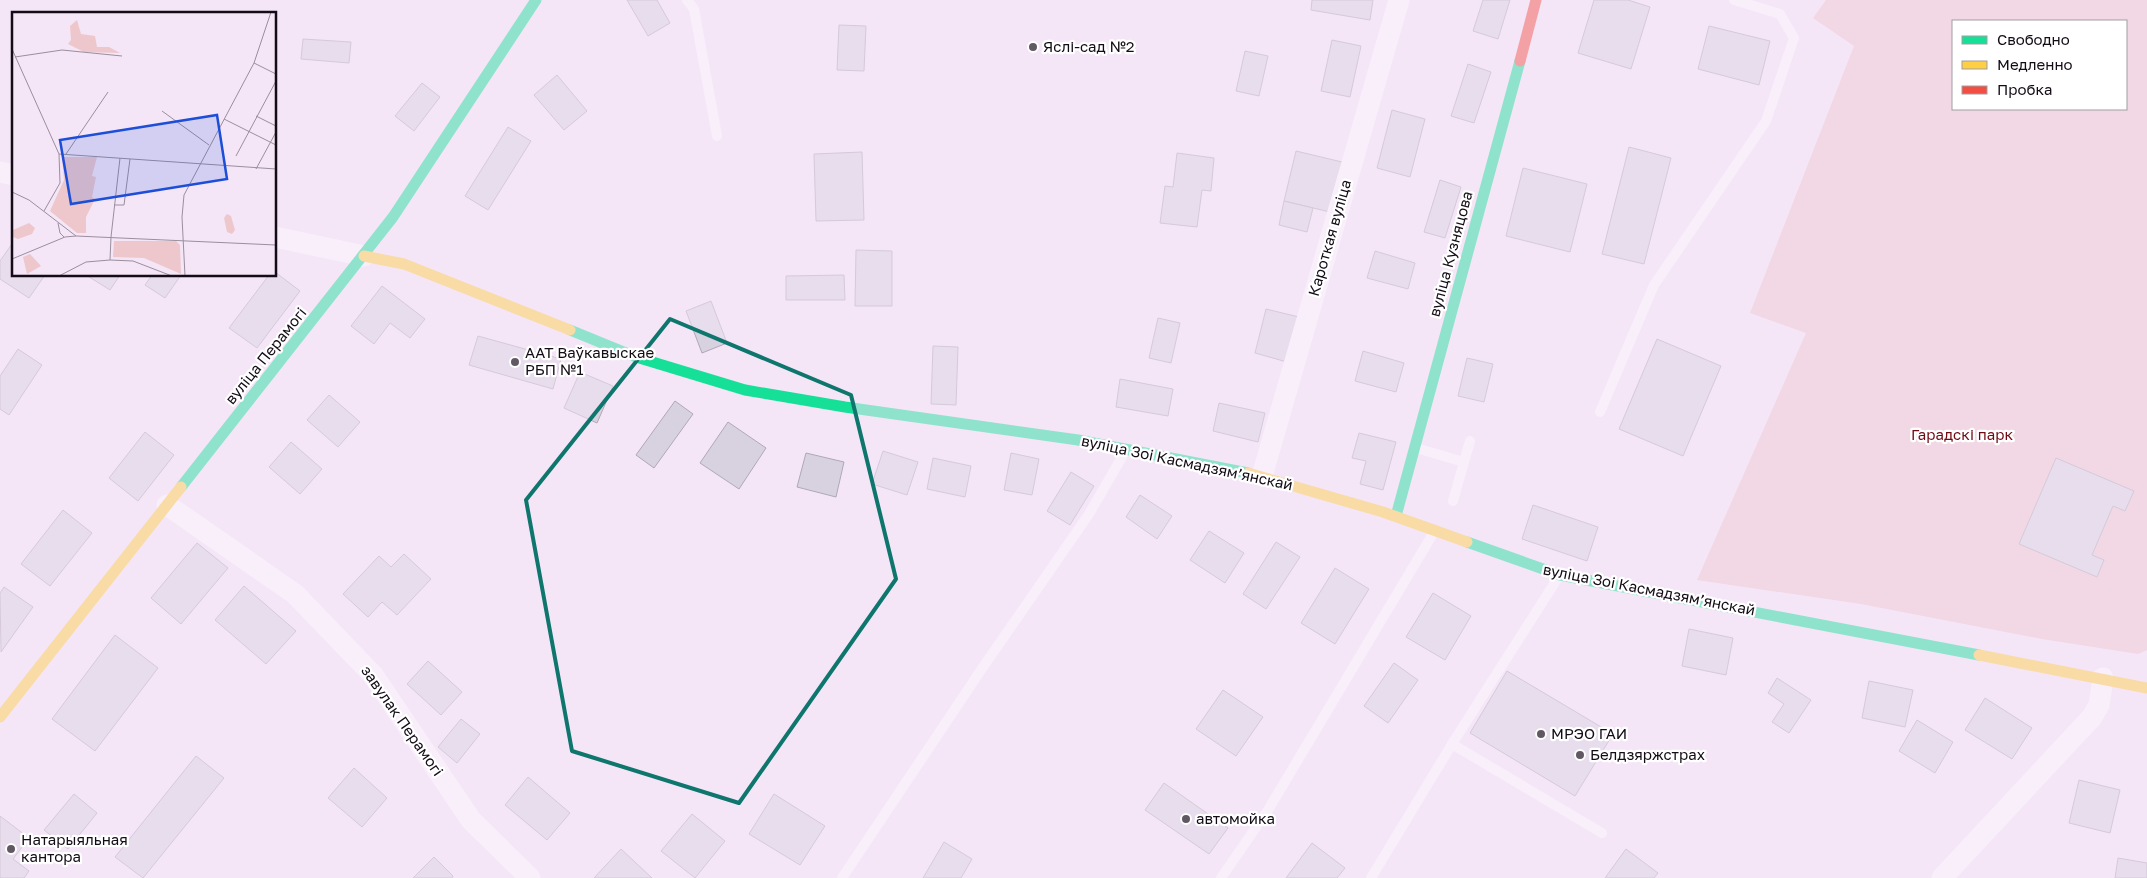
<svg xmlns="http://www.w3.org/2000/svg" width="2147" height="878" font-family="'Golos Text',sans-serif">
  <rect width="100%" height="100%" fill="#f4e6f7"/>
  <path fill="#edc7cc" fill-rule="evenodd" d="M 1826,0 L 2147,0 L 2147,650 L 2138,654 L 2042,639 L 1861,604 L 1697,580 L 1806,333 L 1750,313 L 1854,46 L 1813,18 ZM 1953,21 L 2126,21 L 2126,109 L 1953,109 Z"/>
  <g fill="#d8d2e0" stroke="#afa8b6">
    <path d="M 627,0 L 657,0 L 670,23 L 648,36 Z"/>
    <path d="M 1312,0 L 1373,0 L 1370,20 L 1311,10 Z"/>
    <path d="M 1483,0 L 1510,0 L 1498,39 L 1473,31 Z"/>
    <path d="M 1594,0 L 1628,0 L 1650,7 L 1631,69 L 1578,53 Z"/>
    <path d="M 839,25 L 866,26 L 864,71 L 837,70 Z"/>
    <path d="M 1709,26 L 1770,41 L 1759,85 L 1698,69 Z"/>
    <path d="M 303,39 L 351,42 L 349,63 L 301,59 Z"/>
    <path d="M 1332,40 L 1361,46 L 1350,97 L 1321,91 Z"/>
    <path d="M 1245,51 L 1268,56 L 1259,96 L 1236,91 Z"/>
    <path d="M 1468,64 L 1491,72 L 1474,123 L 1451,116 Z"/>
    <path d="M 557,75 L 587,111 L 564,130 L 534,95 Z"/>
    <path d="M 422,83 L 440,97 L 414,131 L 395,116 Z"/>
    <path d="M 1392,110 L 1425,119 L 1410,177 L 1377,168 Z"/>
    <path d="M 508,127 L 531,141 L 488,210 L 465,196 Z"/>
    <path d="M 1629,147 L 1671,158 L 1644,264 L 1602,254 Z"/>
    <path d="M 1296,151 L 1342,162 L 1330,212 L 1284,201 Z"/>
    <path d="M 862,152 L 864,220 L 816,221 L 814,154 Z"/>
    <path d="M 1177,153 L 1214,158 L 1211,191 L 1202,190 L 1197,227 L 1160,223 L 1165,186 L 1173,187 Z"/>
    <path d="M 1523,168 L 1587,184 L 1570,252 L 1506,236 Z"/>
    <path d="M 1440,180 L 1461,187 L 1445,238 L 1424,232 Z"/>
    <path d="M 1284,201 L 1313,208 L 1307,232 L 1279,225 Z"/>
    <path d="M 14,241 L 14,275 L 45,275 L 29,298 L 0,279 L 0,261 Z"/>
    <path d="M 856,250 L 892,251 L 892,306 L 855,306 Z"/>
    <path d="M 1375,251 L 1415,263 L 1408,289 L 1367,278 Z"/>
    <path d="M 275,272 L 300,291 L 257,348 L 229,328 L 269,275 L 275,275 Z"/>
    <path d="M 86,275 L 120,275 L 110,290 Z"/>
    <path d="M 152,275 L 181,275 L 165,298 L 145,285 Z"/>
    <path d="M 844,275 L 845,300 L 786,300 L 786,276 Z"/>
    <path d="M 382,286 L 425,319 L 410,338 L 390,323 L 374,344 L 351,326 Z"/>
    <path d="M 711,301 L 727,343 L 702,353 L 686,311 Z"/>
    <path d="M 1266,309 L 1299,317 L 1287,362 L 1255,353 Z"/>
    <path d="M 1158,318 L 1180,323 L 1171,363 L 1149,358 Z"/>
    <path d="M 478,336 L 561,359 L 553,389 L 469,365 Z"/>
    <path d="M 1657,339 L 1721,366 L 1683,456 L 1619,429 Z"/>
    <path d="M 933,346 L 958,347 L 956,405 L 931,404 Z"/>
    <path d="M 18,349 L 42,365 L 9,415 L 0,409 L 0,376 Z"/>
    <path d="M 1363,351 L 1404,363 L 1396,392 L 1355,381 Z"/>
    <path d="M 1467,358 L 1493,364 L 1484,402 L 1458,396 Z"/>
    <path d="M 580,372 L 613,386 L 597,423 L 564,408 Z"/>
    <path d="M 1120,379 L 1173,389 L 1168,416 L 1116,407 Z"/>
    <path d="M 329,395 L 360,422 L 338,447 L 307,420 Z"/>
    <path d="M 675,401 L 693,414 L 654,468 L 636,455 Z"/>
    <path d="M 1219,403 L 1265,413 L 1258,442 L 1213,431 Z"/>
    <path d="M 728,422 L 766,448 L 739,489 L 700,463 Z"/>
    <path d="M 145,432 L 174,455 L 138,501 L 109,478 Z"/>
    <path d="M 1359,433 L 1396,442 L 1383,490 L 1360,484 L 1366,461 L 1352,458 Z"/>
    <path d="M 291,442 L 322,469 L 300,494 L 269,467 Z"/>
    <path d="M 883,451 L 918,462 L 907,495 L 872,484 Z"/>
    <path d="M 806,453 L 844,462 L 836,497 L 797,487 Z"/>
    <path d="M 1011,453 L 1039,459 L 1032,495 L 1004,490 Z"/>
    <path d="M 933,458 L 971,466 L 965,497 L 927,489 Z"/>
    <path d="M 2056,458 L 2134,491 L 2125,511 L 2113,506 L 2092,555 L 2104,560 L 2097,577 L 2019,544 Z"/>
    <path d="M 1071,472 L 1094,486 L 1070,525 L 1047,511 Z"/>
    <path d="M 1140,495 L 1172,516 L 1157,539 L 1126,517 Z"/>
    <path d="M 1533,505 L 1598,527 L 1587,561 L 1522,539 Z"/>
    <path d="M 63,510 L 92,533 L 50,586 L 21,564 Z"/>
    <path d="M 1209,531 L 1244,553 L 1225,583 L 1190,560 Z"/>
    <path d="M 1276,542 L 1300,557 L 1266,609 L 1243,594 Z"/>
    <path d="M 197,543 L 228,568 L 181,624 L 151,598 Z"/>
    <path d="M 404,554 L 431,579 L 397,615 L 382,602 L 368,617 L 343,594 L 379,556 L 391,567 Z"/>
    <path d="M 1335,568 L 1369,589 L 1335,644 L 1301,623 Z"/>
    <path d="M 244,586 L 296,631 L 266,664 L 215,620 Z"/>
    <path d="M 4,587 L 33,607 L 1,652 L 0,593 Z"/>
    <path d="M 1433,593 L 1471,616 L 1445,660 L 1406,637 Z"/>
    <path d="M 1689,629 L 1733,638 L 1726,675 L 1682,666 Z"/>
    <path d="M 115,635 L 158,668 L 95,751 L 52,719 Z"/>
    <path d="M 428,661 L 462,692 L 441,715 L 407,684 Z"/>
    <path d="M 1394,663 L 1418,680 L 1388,723 L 1364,706 Z"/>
    <path d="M 1507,671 L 1613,734 L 1575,796 L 1470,733 Z"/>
    <path d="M 1777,678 L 1811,700 L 1789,733 L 1772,722 L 1784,704 L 1768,693 Z"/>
    <path d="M 1869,681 L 1913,690 L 1905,727 L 1862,718 Z"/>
    <path d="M 1223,690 L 1263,717 L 1236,756 L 1196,729 Z"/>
    <path d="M 1985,698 L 2032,728 L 2012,759 L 1965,730 Z"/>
    <path d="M 461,719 L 480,734 L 457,763 L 438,747 Z"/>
    <path d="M 1917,720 L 1953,742 L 1935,773 L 1899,751 Z"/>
    <path d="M 196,756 L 224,778 L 143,878 L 115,857 Z"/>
    <path d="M 354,768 L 387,798 L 362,827 L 328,798 Z"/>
    <path d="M 528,777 L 570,813 L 547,840 L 505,805 Z"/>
    <path d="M 2079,780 L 2120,790 L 2110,833 L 2069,823 Z"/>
    <path d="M 1164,783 L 1228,828 L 1209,854 L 1145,810 Z"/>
    <path d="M 74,794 L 97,813 L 68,849 L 44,830 Z"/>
    <path d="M 774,794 L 825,826 L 800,865 L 749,834 Z"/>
    <path d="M 692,814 L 725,841 L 695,878 L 661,851 Z"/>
    <path d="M 0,816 L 29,838 L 13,859 L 29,871 L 24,878 L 0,878 Z"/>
    <path d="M 944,842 L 972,859 L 961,878 L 923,878 Z"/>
    <path d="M 1312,843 L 1345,868 L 1337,878 L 1286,878 Z"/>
    <path d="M 621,849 L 652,878 L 594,878 Z"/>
    <path d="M 1626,849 L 1658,873 L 1654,878 L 1605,878 Z"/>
    <path d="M 434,857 L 453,876 L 452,878 L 413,878 Z"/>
    <path d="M 2118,858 L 2147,863 L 2147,878 L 2115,878 Z"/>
  </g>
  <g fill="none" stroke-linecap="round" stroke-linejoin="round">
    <g stroke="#fdfbfe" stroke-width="10">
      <path d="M 687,0 L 694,9 L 717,136"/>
      <path d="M 1600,412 L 1654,285 L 1766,121 L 1794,38 L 1780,14 L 1734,0"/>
      <path d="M 1416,448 L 1464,462 L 1453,501"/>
      <path d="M 1464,462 L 1470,441"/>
      <path d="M 1559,576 L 1452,744 L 1602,833"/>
      <path d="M 842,878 L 981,670 L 1089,514 L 1126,450"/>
      <path d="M 1221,878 L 1268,810 L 1434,532"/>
      <path d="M 1371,878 L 1452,744"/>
    </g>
    <g stroke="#fdfbfe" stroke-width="21">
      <path d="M 0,172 L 14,175"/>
      <path d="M 275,237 L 364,256"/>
      <path d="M 1262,476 L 1399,0"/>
      <path d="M 167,505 L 295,594 L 373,675 L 471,820 L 530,878"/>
      <path d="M 1942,878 L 2092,717 L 2099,705 L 2103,678"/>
    </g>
    <g stroke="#16e098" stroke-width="11">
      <path d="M 570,330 L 636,357 L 745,390 L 845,407 L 1078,440 L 1248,473"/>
      <path d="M 181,487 L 393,217 L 536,0"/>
      <path d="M 1396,516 L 1520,61"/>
      <path d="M 1467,542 L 1560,575 L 1979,655"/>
    </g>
    <g stroke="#ffcf43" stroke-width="11">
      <path d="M 364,256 L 404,264 L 570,330"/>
      <path d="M 1248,473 L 1383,512 L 1467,542"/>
      <path d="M 1979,655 L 2147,688"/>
      <path d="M 0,717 L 181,487"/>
    </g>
    <path stroke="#f24e42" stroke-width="11" d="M 1520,61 L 1536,0"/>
  </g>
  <path d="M0 0H2147V878H0ZM 670,319 L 851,395 L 896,579 L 739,803 L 572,751 L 526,500 Z" fill="#f4e6f7" fill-opacity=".55" fill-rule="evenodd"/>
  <path fill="none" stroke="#0f766e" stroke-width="4" stroke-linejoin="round" d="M 670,319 L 851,395 L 896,579 L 739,803 L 572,751 L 526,500 Z"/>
  <g fill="#625864" stroke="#fff" stroke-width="2">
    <circle cx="1033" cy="47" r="5"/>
    <circle cx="515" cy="362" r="5"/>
    <circle cx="1541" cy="734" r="5"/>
    <circle cx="1580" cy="755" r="5"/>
    <circle cx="1186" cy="819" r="5"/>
    <circle cx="11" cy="849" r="5"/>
  </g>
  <g text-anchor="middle" stroke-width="4.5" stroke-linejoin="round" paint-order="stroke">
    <g font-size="15" fill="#130b15" stroke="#fff" text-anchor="start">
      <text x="1043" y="52">Яслі-сад №2</text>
      <text x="525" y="358">ААТ Ваўкавыскае<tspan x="525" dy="17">РБП №1</tspan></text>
      <text x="1551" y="739">МРЭО ГАИ</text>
      <text x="1590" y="760">Белдзяржстрах</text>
      <text x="1196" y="824">автомойка</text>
      <text x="21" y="845">Натарыяльная<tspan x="21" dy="17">кантора</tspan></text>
    </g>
    <g font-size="15" fill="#130b15" stroke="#fff">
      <text transform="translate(1330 238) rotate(-74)" y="5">Кароткая вуліца</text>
      <text transform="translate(1451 254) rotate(-75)" y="5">вуліца Кузняцова</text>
      <text transform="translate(266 356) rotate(-51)" y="5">вуліца Перамогі</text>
      <text transform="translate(1187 463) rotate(12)" y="5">вуліца Зоі Касмадзямʼянскай</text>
      <text transform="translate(1649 590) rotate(11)" y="5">вуліца Зоі Касмадзямʼянскай</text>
      <text transform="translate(402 721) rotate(55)" y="5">завулак Перамогі</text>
    </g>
    <g font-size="15" fill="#700a13" stroke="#fff">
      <text x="1962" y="440">Гарадскі парк</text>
    </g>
  </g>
  <g transform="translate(12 12)">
    <rect width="264" height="264" fill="#f4e6f7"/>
    <path d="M 65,8 L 69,22 L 83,24 L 85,35 L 97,35 L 108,41 L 72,40 L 56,32 L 59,28 L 58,14 ZM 50,145 L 85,145 L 80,164 L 84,165 L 80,185 L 83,187 L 74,205 L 74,221 L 65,221 L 38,199 L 52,168 ZM 215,202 L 219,204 L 223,218 L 220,222 L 215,220 L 212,206 ZM 17,211 L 23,216 L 20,222 L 6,227 L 1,225 L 1,218 ZM 102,229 L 164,229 L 168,233 L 169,262 L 132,246 L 101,245 ZM 18,242 L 29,254 L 15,262 L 11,245 Z" fill="#edc7cc"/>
    <path fill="none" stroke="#9a8e9d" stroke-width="1" d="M 0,37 L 47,142 L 48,171 L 32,199M 3,45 L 50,38 L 110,44M 242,51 L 264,62M 150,99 L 197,133M 244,104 L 264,114M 212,107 L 264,133M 47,142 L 264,157M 54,142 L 96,80M 224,144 L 264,69M 244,157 L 264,120M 0,180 L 17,188 L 64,224 L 264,233M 102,193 L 112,193 L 118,147M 46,211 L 48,221 L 52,225M 99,225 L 108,146M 0,247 L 53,225 L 64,224M 98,248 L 99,225M 47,264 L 74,250 L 98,248 L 121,249 L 160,264M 173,264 L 170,205 L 172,183 L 242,51 L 259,0"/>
    <path fill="#1d4ed8" fill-opacity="0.15" stroke="#1d4ed8" stroke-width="2.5" d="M 205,103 L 215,167 L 59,192 L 48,128 Z"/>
    <rect width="264" height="264" fill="none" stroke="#130b15" stroke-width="2.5"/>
  </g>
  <rect x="1952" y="20" width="175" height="90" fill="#ffffff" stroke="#a19da1"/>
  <rect x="1962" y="36" width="25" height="8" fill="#16e098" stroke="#a19da1"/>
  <text x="1997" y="45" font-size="15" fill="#130b15">Свободно</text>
  <rect x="1962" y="61" width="25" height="8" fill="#ffcf43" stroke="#a19da1"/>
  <text x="1997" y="70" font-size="15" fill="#130b15">Медленно</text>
  <rect x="1962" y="86" width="25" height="8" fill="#f24e42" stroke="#a19da1"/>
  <text x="1997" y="95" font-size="15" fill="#130b15">Пробка</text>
</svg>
